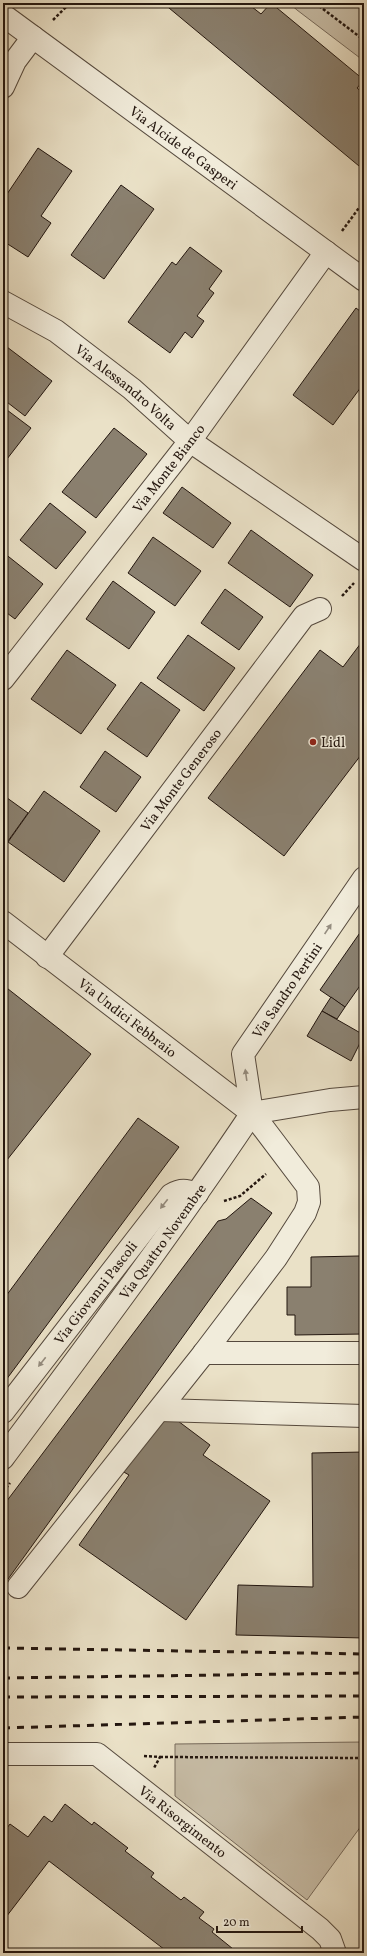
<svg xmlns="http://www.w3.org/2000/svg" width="367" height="1956" font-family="Vollkorn,serif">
  <rect width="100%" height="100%" fill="#eae1c7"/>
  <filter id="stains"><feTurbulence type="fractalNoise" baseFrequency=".005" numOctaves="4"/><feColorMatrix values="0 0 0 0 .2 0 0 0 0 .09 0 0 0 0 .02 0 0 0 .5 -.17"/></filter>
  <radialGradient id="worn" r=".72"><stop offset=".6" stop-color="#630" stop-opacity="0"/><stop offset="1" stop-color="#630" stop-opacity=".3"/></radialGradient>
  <g fill="#c8bea8" stroke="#766a5c">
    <path d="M 289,3 L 364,3 L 364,61 L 297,10 Z"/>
    <path d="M 364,1742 L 364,1822 L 307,1900 L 175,1796 L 175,1744 Z"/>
  </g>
  <g fill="#8a806f" stroke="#23160f">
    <path d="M 163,3 L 247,3 L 261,14 L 271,3 L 364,80 L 357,88 L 364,94 L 364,161 L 359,166 Z"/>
    <path d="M 38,148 L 72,171 L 41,216 L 51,223 L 28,257 L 3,241 L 3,200 Z"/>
    <path d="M 121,185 L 154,209 L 104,279 L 71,255 Z"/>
    <path d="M 190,247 L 222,271 L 209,289 L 214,293 L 197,316 L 204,321 L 192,338 L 185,332 L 170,353 L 128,322 L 172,262 L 176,265 Z"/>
    <path d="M 356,308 L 364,314 L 364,383 L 333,425 L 293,395 Z"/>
    <path d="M 7,347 L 52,381 L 25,416 L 3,399 L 3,353 Z"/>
    <path d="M 3,407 L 31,428 L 7,459 L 3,456 Z"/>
    <path d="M 114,428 L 147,454 L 96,518 L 62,492 Z"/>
    <path d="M 182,487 L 231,523 L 213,548 L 163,513 Z"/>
    <path d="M 50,503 L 86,532 L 56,569 L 20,540 Z"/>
    <path d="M 251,530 L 313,575 L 290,607 L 228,563 Z"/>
    <path d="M 153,537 L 201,571 L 175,606 L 128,573 Z"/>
    <path d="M 4,553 L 43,584 L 15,619 L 3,610 Z"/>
    <path d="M 113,581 L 155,612 L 129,649 L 86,619 Z"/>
    <path d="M 225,589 L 263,617 L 239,650 L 201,623 Z"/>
    <path d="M 188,635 L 235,668 L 204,711 L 157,678 Z"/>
    <path d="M 364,639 L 364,751 L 284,856 L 208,798 L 320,650 L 343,667 Z"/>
    <path d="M 67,650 L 116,685 L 81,734 L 31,699 Z"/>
    <path d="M 141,682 L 180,710 L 147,757 L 107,729 Z"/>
    <path d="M 105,751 L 141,777 L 116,812 L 80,787 Z"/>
    <path d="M 44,791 L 100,831 L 64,882 L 8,842 Z"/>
    <path d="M 3,795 L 28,813 L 3,848 Z"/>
    <path d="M 364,927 L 364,980 L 345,1007 L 320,990 Z"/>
    <path d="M 3,985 L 91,1054 L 3,1165 Z"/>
    <path d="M 331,997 L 345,1007 L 337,1019 L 322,1011 Z"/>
    <path d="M 322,1011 L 364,1035 L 351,1061 L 307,1036 Z"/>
    <path d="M 138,1118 L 179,1147 L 3,1384 L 3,1300 Z"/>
    <path d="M 251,1198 L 272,1213 L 3,1586 L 3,1506 L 218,1221 L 226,1219 Z"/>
    <path d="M 358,1256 L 364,1256 L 364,1334 L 295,1335 L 295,1315 L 287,1315 L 287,1287 L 311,1287 L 311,1257 Z"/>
    <path d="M 170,1415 L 210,1445 L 203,1455 L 270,1501 L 186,1620 L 79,1545 L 129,1475 L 122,1471 L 160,1417 Z"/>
    <path d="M 364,1452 L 364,1638 L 236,1635 L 238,1585 L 313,1587 L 312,1453 Z"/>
    <path d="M 65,1804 L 92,1825 L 94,1822 L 128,1848 L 125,1851 L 154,1873 L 151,1877 L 181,1900 L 184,1897 L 204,1912 L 199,1918 L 214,1929 L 212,1932 L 238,1953 L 169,1953 L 49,1861 L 3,1921 L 3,1833 L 10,1824 L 28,1837 L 44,1816 L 52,1822 Z"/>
  </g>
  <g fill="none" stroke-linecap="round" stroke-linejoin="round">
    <g stroke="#55493d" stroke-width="24">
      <g id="minor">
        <path id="s1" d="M 3,15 L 364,280"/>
        <path d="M 3,87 L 15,61 L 33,37"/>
        <path id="s2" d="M 3,302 L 56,331 L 132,389 L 190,441 L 364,560"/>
        <path id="s3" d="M 3,679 L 190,441 L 326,252"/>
        <path id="s4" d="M 3,922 L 252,1113 L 308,1187 L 309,1202 L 305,1213 L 276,1258 L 204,1353 L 18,1587"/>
        <path id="s5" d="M 47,957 L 304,616 L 320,609"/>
        <path id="s6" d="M 252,1113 L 243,1054 L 364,878"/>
        <path d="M 204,1353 L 364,1353"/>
        <path d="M 160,1410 L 364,1416"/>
        <path id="s7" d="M 3,1412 L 171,1195 C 181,1189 186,1190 197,1194"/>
        <path id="s8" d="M 3,1458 C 88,1344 173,1231 252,1113 L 330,1100 L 364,1097"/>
        <path id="s9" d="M 3,1754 L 97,1754 L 320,1929 L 330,1939 L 335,1953"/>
      </g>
    </g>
    <g stroke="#23160f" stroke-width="2.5" stroke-dasharray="3 2" stroke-linecap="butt">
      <path d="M 315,3 L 364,40"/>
      <path d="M 53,20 L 70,3"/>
      <path d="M 342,231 L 364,201"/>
      <path d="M 342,596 L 354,583"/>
      <path d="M 224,1201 L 240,1196 L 266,1174"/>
      <path d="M 3,1492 L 10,1483"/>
      <path d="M 144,1756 L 160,1757 L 154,1768"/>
      <path d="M 160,1757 L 364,1758"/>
    </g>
    <use href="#minor" stroke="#f1ecdb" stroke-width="22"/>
    <g stroke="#23160f" stroke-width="3" stroke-dasharray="7 7" stroke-linecap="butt">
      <path d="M 3,1648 L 364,1654"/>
      <path d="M 3,1678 L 364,1673"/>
      <path d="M 3,1697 L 364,1696"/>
      <path d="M 3,1728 L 364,1717"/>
    </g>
  </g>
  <defs><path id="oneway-solid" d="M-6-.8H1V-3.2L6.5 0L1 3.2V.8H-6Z"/></defs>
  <g fill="#948c7f">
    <use href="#oneway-solid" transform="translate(328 929) rotate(-56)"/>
    <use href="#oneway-solid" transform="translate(246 1075) rotate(-98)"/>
    <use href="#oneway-solid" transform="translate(164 1204) rotate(128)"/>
    <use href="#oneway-solid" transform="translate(42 1362) rotate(128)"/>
  </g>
  <circle fill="#8f2418" stroke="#f1ecdb" stroke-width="1.5" cx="313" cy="742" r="4"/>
  <g text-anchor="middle" stroke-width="3" stroke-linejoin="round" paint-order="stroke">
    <g font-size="14" fill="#23160f" stroke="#f1ecdb">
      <text dy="5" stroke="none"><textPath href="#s1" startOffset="224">Via Alcide de Gasperi</textPath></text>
      <text dy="5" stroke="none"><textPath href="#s2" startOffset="150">Via Alessandro Volta</textPath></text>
      <text dy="5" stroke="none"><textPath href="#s3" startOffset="268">Via Monte Bianco</textPath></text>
      <text dy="5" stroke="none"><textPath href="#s5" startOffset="222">Via Monte Generoso</textPath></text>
      <text dy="5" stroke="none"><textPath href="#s6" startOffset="137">Via Sandro Pertini</textPath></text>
      <text dy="5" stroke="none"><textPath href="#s4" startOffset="157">Via Undici Febbraio</textPath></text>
      <text dy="5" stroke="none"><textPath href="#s8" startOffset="269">Via Quattro Novembre</textPath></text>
      <text dy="5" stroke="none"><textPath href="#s7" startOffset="151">Via Giovanni Pascoli</textPath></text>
      <text dy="5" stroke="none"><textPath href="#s9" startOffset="203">Via Risorgimento</textPath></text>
    </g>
    <g font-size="14" fill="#23160f" stroke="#f1ecdb" text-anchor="start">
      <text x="321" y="747">Lidl</text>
    </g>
  </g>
  <rect width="367" height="1956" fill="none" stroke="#eae1c7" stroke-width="16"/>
  <rect x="4" y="4" width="359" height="1948" fill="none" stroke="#23160f" stroke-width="2"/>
  <rect x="8" y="8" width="351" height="1940" fill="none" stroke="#23160f"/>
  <path d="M217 1926v6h85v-6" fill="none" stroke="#23160f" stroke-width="2"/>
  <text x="223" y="1926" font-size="12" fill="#23160f" stroke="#f1ecdb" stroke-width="3" paint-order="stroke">20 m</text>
  <rect width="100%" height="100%" filter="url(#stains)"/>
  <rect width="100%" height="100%" fill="url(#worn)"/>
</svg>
